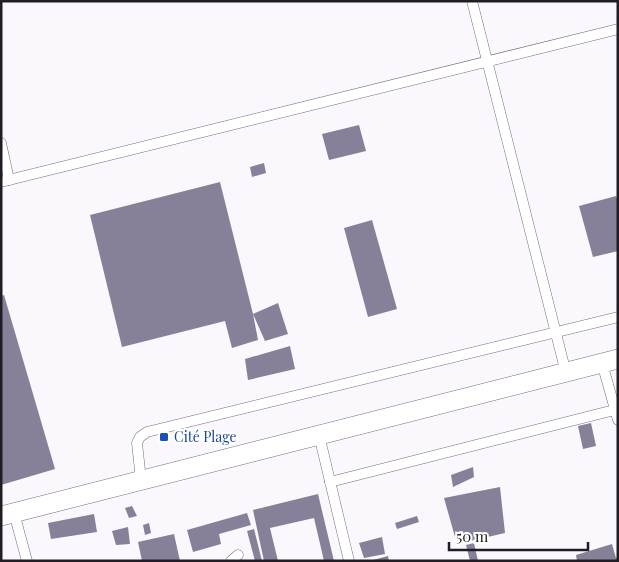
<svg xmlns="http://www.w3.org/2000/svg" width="619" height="562" font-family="'Playfair Display',serif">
  <rect width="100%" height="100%" fill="#fbf8fd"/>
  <g fill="#868099">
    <path d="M 359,125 L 366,151 L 329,160 L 322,134 Z"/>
    <path d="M 264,163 L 266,173 L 252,177 L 250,167 Z"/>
    <path d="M 220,182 L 253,314 L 278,303 L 288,334 L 265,341 L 253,314 L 258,340 L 232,348 L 225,321 L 122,347 L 90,215 Z"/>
    <path d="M 616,196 L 618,200 L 618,251 L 593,257 L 579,206 Z"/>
    <path d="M 372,220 L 397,309 L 368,317 L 344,228 Z"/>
    <path d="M 4,295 L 55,469 L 1,485 L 1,296 Z"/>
    <path d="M 290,346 L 295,369 L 248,380 L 245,359 Z"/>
    <path d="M 591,423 L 596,446 L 583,449 L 578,426 Z"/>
    <path d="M 473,467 L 474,477 L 453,487 L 451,475 Z"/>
    <path d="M 500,487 L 505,533 L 457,544 L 444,498 Z"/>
    <path d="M 318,494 L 334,561 L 324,561 L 314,518 L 270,528 L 278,561 L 264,561 L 253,510 Z"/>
    <path d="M 132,506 L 137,516 L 129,518 L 125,508 Z"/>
    <path d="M 247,513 L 251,525 L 219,534 L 221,544 L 193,552 L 187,530 Z"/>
    <path d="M 94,514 L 97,532 L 51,539 L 48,523 Z"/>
    <path d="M 417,516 L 419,522 L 397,529 L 395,523 Z"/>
    <path d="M 149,523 L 151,533 L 145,535 L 143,525 Z"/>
    <path d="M 128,527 L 130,544 L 116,545 L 112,531 Z"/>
    <path d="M 254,529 L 262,561 L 255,561 L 247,531 Z"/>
    <path d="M 174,534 L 180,561 L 142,561 L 138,542 Z"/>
    <path d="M 382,537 L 385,554 L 364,558 L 359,543 Z"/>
    <path d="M 474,543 L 478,561 L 470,561 L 466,545 Z"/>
    <path d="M 612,544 L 616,558 L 618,557 L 618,561 L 577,561 L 576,555 Z"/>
    <path d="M 388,556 L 389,561 L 373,561 L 373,560 Z"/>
  </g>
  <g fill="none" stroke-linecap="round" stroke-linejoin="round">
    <g stroke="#796980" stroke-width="11">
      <g id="lane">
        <path d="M 472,1 L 566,373"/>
        <path d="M 1,143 L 9,180"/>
        <path d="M 1,182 L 618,29"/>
        <path d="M 602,363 L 618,420"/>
        <path d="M 319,435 L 349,561"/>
        <path d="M 141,480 L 137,443 L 140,437 L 147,432 L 618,317"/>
        <path d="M 330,482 L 618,409"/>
        <path d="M 14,513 L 27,561"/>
        <path d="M 231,561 L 238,555"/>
      </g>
    </g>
    <g stroke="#796980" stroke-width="20">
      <path id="street" d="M 1,516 L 618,359"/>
    </g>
    <use href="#lane" stroke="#fff" stroke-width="10"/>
    <use href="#street" stroke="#fff" stroke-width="19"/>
  </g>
  <rect fill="#1a4fb4" stroke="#fff" stroke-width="2" x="159" y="432" width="10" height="10" rx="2.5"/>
  <g text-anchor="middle" stroke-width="4.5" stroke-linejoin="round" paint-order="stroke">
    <g font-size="14" fill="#164399" stroke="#fff" text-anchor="start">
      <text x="174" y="442">Cité Plage</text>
    </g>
  </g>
  <rect width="619" height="562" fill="none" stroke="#231c25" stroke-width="5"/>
  <path d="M449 542v8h139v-8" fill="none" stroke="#231c25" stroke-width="2.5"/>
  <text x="456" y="542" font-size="15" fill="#231c25" stroke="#ffffff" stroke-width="4" paint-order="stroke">50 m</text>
</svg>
